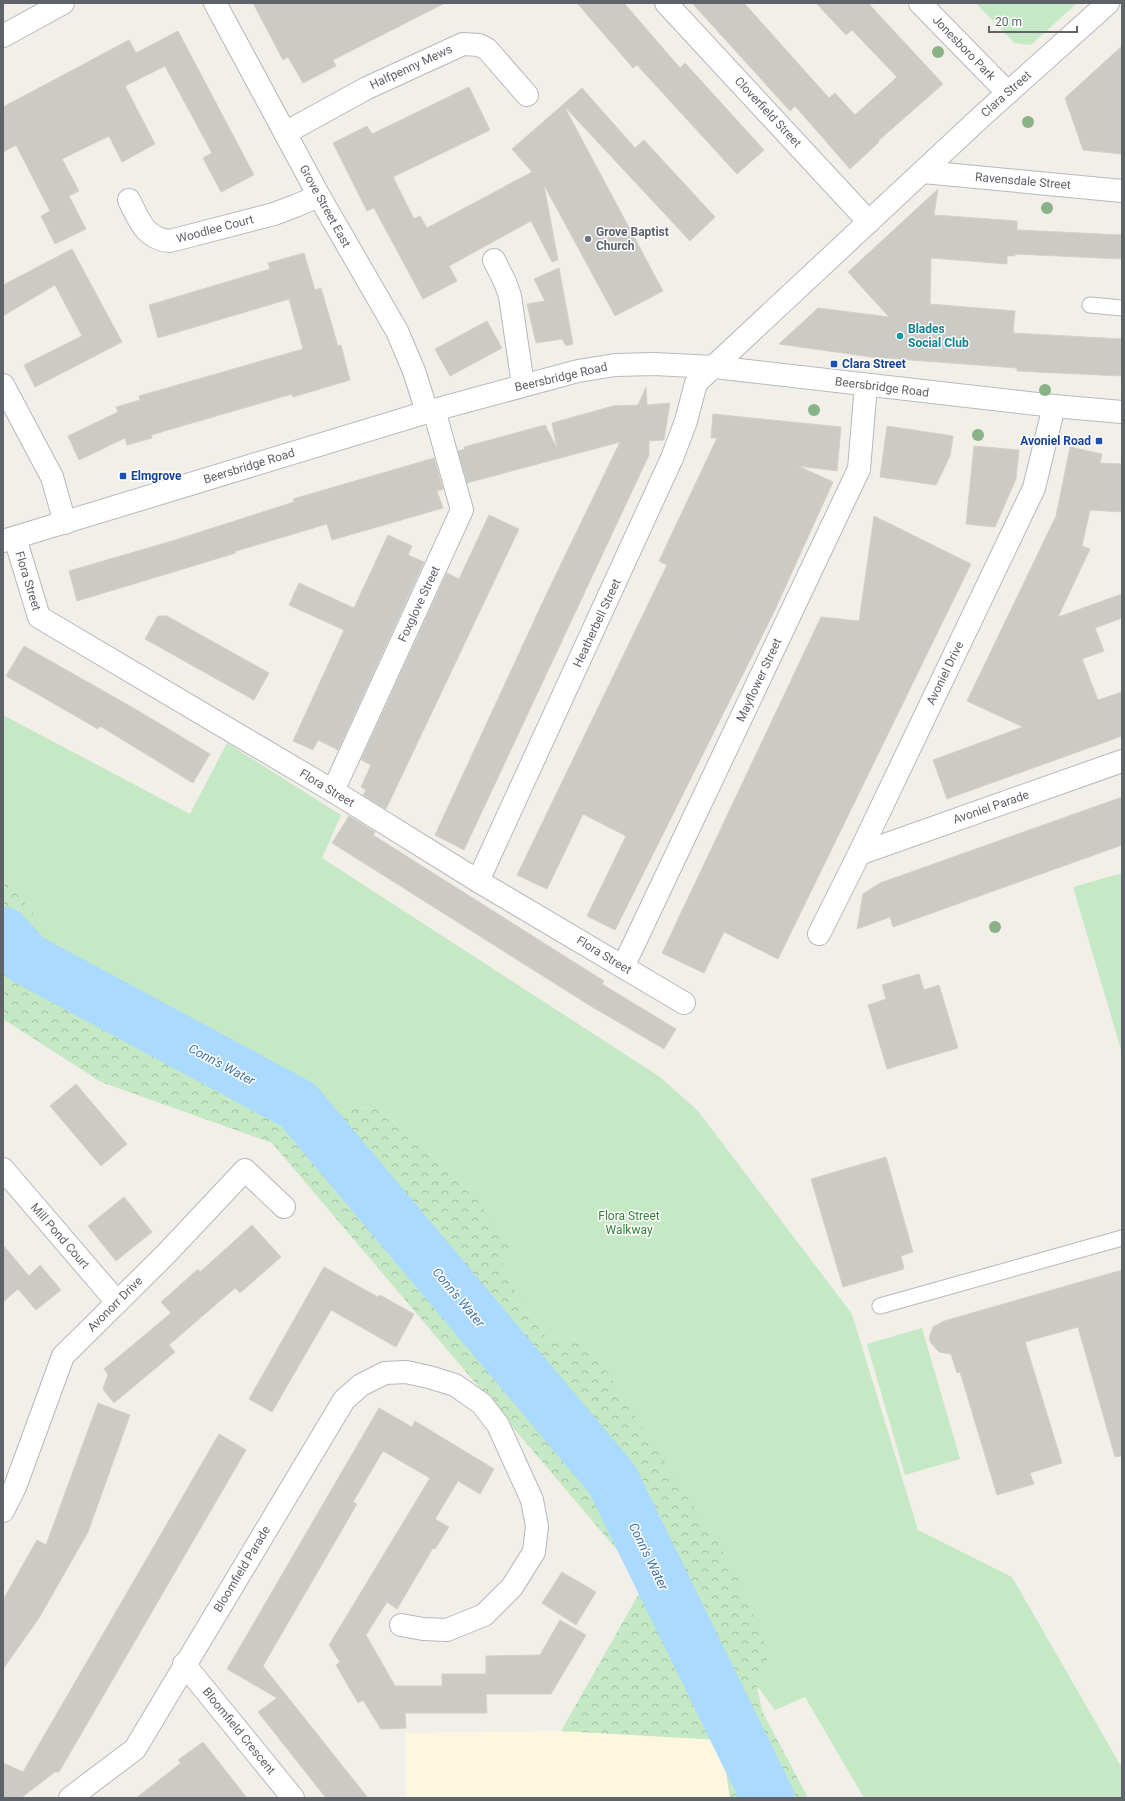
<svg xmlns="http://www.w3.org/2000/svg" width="1125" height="1801" font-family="Roboto,sans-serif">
  <defs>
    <pattern id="forest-crowns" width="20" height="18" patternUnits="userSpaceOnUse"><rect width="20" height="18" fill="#c5e8c5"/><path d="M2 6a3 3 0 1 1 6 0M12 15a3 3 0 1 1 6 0" fill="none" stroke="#a3c0a4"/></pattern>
  </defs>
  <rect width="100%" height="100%" fill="#f1efe8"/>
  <path fill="#fef7e0" d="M 561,1731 L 721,1740 L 730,1798 L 406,1798 L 406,1733 Z"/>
  <g fill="#c5e8c5">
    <path d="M 976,3 L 1077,3 L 1031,45 L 1014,43 Z"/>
    <path d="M 3,715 L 190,814 L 227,743 L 341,815 L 322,858 L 660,1077 L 698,1111 L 852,1314 L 918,1530 L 1012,1577 L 1122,1768 L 1122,1798 L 864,1798 L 805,1697 L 775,1710 L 757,1686 L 769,1653 L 585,1338 L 548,1340 L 501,1269 L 478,1201 L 422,1145 L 376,1107 L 351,1108 L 334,1116 L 234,1056 L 124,1000 L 41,922 L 13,889 L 3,881 Z"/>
    <path d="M 1122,873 L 1122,1053 L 1073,887 Z"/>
    <path d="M 922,1328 L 960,1459 L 905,1475 L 867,1344 Z"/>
  </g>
  <path fill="url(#forest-crowns)" d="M 3,881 L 13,889 L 41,922 L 124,1000 L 234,1056 L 334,1116 L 351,1108 L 376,1107 L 422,1145 L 478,1201 L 509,1247 L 501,1269 L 548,1340 L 585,1338 L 732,1565 L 769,1654 L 757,1686 L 762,1711 L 808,1798 L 730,1798 L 721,1740 L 561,1731 L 645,1583 L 272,1143 L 101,1082 L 3,1019 Z"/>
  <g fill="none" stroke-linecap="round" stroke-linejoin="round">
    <path stroke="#aadaff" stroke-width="53" d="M 3,933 L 27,959 L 298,1105 L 612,1479 L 768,1798"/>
  </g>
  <g fill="#cccac5" stroke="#d6d1c6">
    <path d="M 253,3 L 445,3 L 333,60 L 336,66 L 303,83 L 288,57 L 283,60 Z"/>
    <path d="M 577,3 L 624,3 L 680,68 L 685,63 L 764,150 L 737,174 L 637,65 L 633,68 Z"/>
    <path d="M 692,3 L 744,3 L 829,98 L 835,93 L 855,115 L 897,77 L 852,30 L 846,35 L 816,3 L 868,3 L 943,84 L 878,141 L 879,142 L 850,169 L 795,106 L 790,111 Z"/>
    <path d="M 178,31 L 254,175 L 221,192 L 203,158 L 212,153 L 165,66 L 125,86 L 155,144 L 122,162 L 109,136 L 62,159 L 79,191 L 69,196 L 86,229 L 55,244 L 41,216 L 50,211 L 16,145 L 3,152 L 3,107 L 129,40 L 136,53 Z"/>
    <path d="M 1122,46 L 1122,154 L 1083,150 L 1065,98 Z"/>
    <path d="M 469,87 L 490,130 L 393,177 L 414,219 L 420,216 L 427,228 L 532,172 L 512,149 L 582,88 L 635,148 L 644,140 L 715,217 L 690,241 L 564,106 L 663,291 L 615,316 L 544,185 L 558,260 L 552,262 L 531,221 L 449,266 L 457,281 L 423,299 L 374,208 L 367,211 L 333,143 L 367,126 L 372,134 Z"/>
    <path d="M 938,189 L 934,215 L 1017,221 L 1017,230 L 1122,235 L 1122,259 L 1015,254 L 1015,256 L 1007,256 L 1007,264 L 931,258 L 930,304 L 1015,311 L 1013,333 L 1122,339 L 1122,376 L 1017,371 L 1017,368 L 871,357 L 779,344 L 818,308 L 889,317 L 848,272 Z"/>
    <path d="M 72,249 L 122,342 L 35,387 L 24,365 L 82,336 L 55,285 L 3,316 L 3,285 Z"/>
    <path d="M 304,253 L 315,290 L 321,288 L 338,346 L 341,345 L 350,380 L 293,397 L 292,394 L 151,435 L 152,438 L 127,445 L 125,438 L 79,460 L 68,436 L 118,412 L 116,407 L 140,400 L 139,396 L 303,349 L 289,299 L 158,338 L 149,305 L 270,269 L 268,263 Z"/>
    <path d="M 559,268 L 573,344 L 566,346 L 562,339 L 536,343 L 527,304 L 545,301 L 534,279 Z"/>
    <path d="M 487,321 L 502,348 L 450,376 L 435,349 Z"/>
    <path d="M 646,387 L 647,405 L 670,403 L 664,440 L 649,441 L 649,455 L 464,850 L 435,835 L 546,595 L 620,442 L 467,483 L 458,451 L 465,449 L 464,447 L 545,425 L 557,448 L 552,423 L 613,406 L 638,405 Z"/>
    <path d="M 713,414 L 841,427 L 837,471 L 798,466 L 833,482 L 773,614 L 615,930 L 587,916 L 626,836 L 583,814 L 547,889 L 517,875 L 667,565 L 659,561 L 717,438 L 711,438 Z"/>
    <path d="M 887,426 L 953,436 L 950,456 L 936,485 L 880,477 Z"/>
    <path d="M 974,446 L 1019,450 L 1016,479 L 995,527 L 966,524 Z"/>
    <path d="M 1070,447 L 1102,454 L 1100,463 L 1122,464 L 1122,512 L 1090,510 L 1082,546 L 1090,549 L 1058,617 L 1122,594 L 1122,618 L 1095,628 L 1104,651 L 1082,659 L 1098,700 L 1122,692 L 1122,736 L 947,799 L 933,760 L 1023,727 L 967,701 L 1056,516 Z"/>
    <path d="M 434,458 L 443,489 L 437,491 L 443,508 L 332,540 L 327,524 L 233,552 L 236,553 L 77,601 L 69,571 L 172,541 L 294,502 L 293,499 Z"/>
    <path d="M 489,515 L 519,529 L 386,809 L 363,795 L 366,790 L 361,787 L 371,765 L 361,760 L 447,573 L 459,579 Z"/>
    <path d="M 874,516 L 971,564 L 778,959 L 724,932 L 704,973 L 662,953 L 821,617 L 859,621 Z"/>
    <path d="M 388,535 L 412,546 L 408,555 L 424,562 L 338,750 L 318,740 L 313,750 L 293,741 L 344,630 L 289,605 L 299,583 L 354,608 Z"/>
    <path d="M 158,616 L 167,616 L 269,673 L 254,700 L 145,639 Z"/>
    <path d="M 24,646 L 137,710 L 210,754 L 193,783 L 100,726 L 98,729 L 6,676 Z"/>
    <path d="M 1122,797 L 1122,845 L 893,927 L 890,917 L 857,929 L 863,894 L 880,883 Z"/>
    <path d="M 349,816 L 375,832 L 373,835 L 604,981 L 602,984 L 676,1029 L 664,1049 L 589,1005 L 332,843 Z"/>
    <path d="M 919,974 L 924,990 L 939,985 L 958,1048 L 887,1069 L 868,1005 L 886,999 L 882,985 Z"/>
    <path d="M 76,1084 L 127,1144 L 101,1166 L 50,1106 Z"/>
    <path d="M 886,1157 L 913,1252 L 901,1256 L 904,1269 L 843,1287 L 811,1179 Z"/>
    <path d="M 124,1197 L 152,1232 L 116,1261 L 88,1226 Z"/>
    <path d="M 252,1225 L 281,1257 L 240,1293 L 235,1288 L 169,1345 L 175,1352 L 114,1403 L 103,1389 L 108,1374 L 104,1369 L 171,1313 L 161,1302 L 198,1269 L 200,1272 Z"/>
    <path d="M 3,1245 L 29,1276 L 40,1265 L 61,1290 L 36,1310 L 18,1289 L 3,1302 Z"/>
    <path d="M 324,1267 L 378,1297 L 380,1295 L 414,1314 L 396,1347 L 331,1310 L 272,1412 L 249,1399 Z"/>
    <path d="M 1122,1270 L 1122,1456 L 1115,1457 L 1078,1327 L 1025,1342 L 1062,1463 L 1030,1473 L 1034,1484 L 997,1495 L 960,1372 L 957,1373 L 951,1354 L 939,1352 L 931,1343 L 929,1338 L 933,1327 L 944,1321 Z"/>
    <path d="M 98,1403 L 130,1415 L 88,1532 L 39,1618 L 3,1669 L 3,1600 L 37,1540 L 46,1545 Z"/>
    <path d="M 379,1408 L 412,1427 L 415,1421 L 494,1469 L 480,1494 L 458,1481 L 435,1519 L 449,1527 L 435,1549 L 433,1548 L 397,1609 L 387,1602 L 366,1635 L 395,1686 L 442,1686 L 442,1674 L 486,1674 L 486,1656 L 540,1655 L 560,1620 L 586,1635 L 551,1694 L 486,1694 L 487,1713 L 405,1713 L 406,1728 L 381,1729 L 363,1700 L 358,1703 L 336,1665 L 340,1662 L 329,1645 L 430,1478 L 383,1451 L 353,1502 L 357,1504 L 263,1666 L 368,1798 L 326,1798 L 258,1712 L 277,1698 L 227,1669 Z"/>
    <path d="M 219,1434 L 246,1450 L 59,1772 L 55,1772 L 21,1798 L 3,1798 L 3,1763 L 23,1772 Z"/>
    <path d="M 562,1572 L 596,1592 L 576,1625 L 542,1603 Z"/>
    <path d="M 203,1742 L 247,1798 L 136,1798 L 181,1763 L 178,1760 Z"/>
  </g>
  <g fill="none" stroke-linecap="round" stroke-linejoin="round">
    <g stroke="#b5b8bc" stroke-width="17">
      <g id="service">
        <path d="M 1090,305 L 1122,308"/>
        <path d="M 880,1306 L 1122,1238"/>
      </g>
    </g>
    <g stroke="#b5b8bc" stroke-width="24">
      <g id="minor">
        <path d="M 215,3 L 319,196 L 397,331 L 414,371 L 427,412"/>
        <path d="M 666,3 L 869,222"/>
        <path d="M 920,3 L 1008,93"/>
        <path d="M 3,36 L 63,3"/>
        <path d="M 285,133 L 367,88 L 463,44 L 479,45 L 487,49 L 527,95"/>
        <path d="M 923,172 L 1122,191"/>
        <path d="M 129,200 C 139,220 145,239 170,241 L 274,214 L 295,206 L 319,196"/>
        <path d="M 494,260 L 505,282 L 510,296 L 523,385"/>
        <path d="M 3,385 L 52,477 L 65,523"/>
        <path d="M 15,538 L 39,617 L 338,794 L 478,881 L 684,1003"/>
        <path d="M 333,791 L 462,510 L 434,410"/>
        <path d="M 859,854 L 1122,761"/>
        <path d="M 478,881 L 672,458 L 686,421 L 696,383 L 982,116 L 1108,3"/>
        <path d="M 819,934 L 859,854 L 1034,488 L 1054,406"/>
        <path d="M 623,967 L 859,469 L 866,385"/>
        <path d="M 3,1169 L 117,1302"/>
        <path d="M 3,1511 L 15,1487 L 63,1356 L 166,1254 L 245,1170 L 284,1207"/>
        <path d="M 184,1664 L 293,1798"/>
        <path d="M 70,1798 L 135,1749 L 344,1400 L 361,1385 L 385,1373 L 406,1372 L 429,1377 L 455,1385 L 482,1404 L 498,1425 L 532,1500 L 537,1526 L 534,1552 L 512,1587 L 484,1615 L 447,1630 L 423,1629 L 401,1625"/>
      </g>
    </g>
    <g stroke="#b6babf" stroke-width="24">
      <path id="secondary" d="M 3,541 L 434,410 L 578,371 L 615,365 L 654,364 L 714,367 L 1054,406 L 1122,412"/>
    </g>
    <use href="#service" stroke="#fff" stroke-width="15"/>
    <use href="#minor" stroke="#fff" stroke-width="22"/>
    <use href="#secondary" stroke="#fff" stroke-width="22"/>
  </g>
  <g fill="#89b387">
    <circle cx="938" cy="52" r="6"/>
    <circle cx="1028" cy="122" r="6"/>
    <circle cx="1047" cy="208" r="6"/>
    <circle cx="1045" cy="390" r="6"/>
    <circle cx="814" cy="410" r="6"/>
    <circle cx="978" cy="435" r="6"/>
    <circle cx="995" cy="927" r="6"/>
  </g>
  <circle fill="#6b7280" stroke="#fff" stroke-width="1.5" cx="588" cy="239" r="4"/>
  <circle fill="#0f9aa8" stroke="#fff" stroke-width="1.5" cx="900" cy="336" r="4"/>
  <g fill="#1a4fb4" stroke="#fff" stroke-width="1.5">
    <rect x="830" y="360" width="8" height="8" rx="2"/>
    <rect x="1095" y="437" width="8" height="8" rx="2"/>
    <rect x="119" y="472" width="8" height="8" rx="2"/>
  </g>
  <g text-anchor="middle" stroke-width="3" stroke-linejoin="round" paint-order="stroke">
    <g font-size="12" fill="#5f6368" stroke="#fff">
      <text transform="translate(964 48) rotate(46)" y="4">Jonesboro Park</text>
      <text transform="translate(411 67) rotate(-25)" y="4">Halfpenny Mews</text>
      <text transform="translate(1006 94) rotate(-42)" y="4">Clara Street</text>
      <text transform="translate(768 112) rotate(47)" y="4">Cloverfield Street</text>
      <text transform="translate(1023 181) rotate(5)" y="4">Ravensdale Street</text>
      <text transform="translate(325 206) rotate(61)" y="4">Grove Street East</text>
      <text transform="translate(215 229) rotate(-15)" y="4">Woodlee Court</text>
      <text transform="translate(561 377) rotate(-13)" y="4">Beersbridge Road</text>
      <text transform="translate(882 387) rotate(7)" y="4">Beersbridge Road</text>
      <text transform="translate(249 466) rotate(-17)" y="4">Beersbridge Road</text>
      <text transform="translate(28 581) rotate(73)" y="4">Flora Street</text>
      <text transform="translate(419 604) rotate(-65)" y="4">Foxglove Street</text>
      <text transform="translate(597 623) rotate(-65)" y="4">Heatherbell Street</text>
      <text transform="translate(945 673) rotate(-64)" y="4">Avoniel Drive</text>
      <text transform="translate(759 680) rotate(-65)" y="4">Mayflower Street</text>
      <text transform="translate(327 788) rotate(31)" y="4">Flora Street</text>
      <text transform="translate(991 807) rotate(-19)" y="4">Avoniel Parade</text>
      <text transform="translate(604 955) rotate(31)" y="4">Flora Street</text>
      <text transform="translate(60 1236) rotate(49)" y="4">Mill Pond Court</text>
      <text transform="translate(115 1304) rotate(-45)" y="4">Avonorr Drive</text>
      <text transform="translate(242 1569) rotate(-59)" y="4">Bloomfield Parade</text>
      <text transform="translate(239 1731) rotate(51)" y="4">Bloomfield Crescent</text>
    </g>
    <g font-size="12" font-weight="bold" fill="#5b616d" stroke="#fff" text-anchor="start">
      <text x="596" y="236">Grove Baptist<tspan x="596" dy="14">Church</tspan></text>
    </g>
    <g font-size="12" font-weight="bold" fill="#0d838f" stroke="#fff" text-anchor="start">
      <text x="908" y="333">Blades<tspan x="908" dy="14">Social Club</tspan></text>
    </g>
    <g font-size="12" font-weight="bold" fill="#164399" stroke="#fff" text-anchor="start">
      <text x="842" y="368">Clara Street</text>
      <text x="1091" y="445" text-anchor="end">Avoniel Road</text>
      <text x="131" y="480">Elmgrove</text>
    </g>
    <g font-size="12" fill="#348238" stroke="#fff">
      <text x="629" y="1220">Flora Street<tspan x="629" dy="14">Walkway</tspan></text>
    </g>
    <g font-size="13" font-style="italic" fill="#4174aa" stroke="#fff">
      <text transform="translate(222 1064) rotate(28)" y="5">Conn's Water</text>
      <text transform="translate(459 1297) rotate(50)" y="5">Conn's Water</text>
      <text transform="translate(649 1556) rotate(64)" y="5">Conn's Water</text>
    </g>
  </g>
  <rect width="1125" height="1801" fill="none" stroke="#5f6368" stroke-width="8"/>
  <path d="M989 26v6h88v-6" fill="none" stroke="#5f6368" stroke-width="2"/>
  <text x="995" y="26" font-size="12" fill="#5f6368" stroke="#ffffff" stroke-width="3" paint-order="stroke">20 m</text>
</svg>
